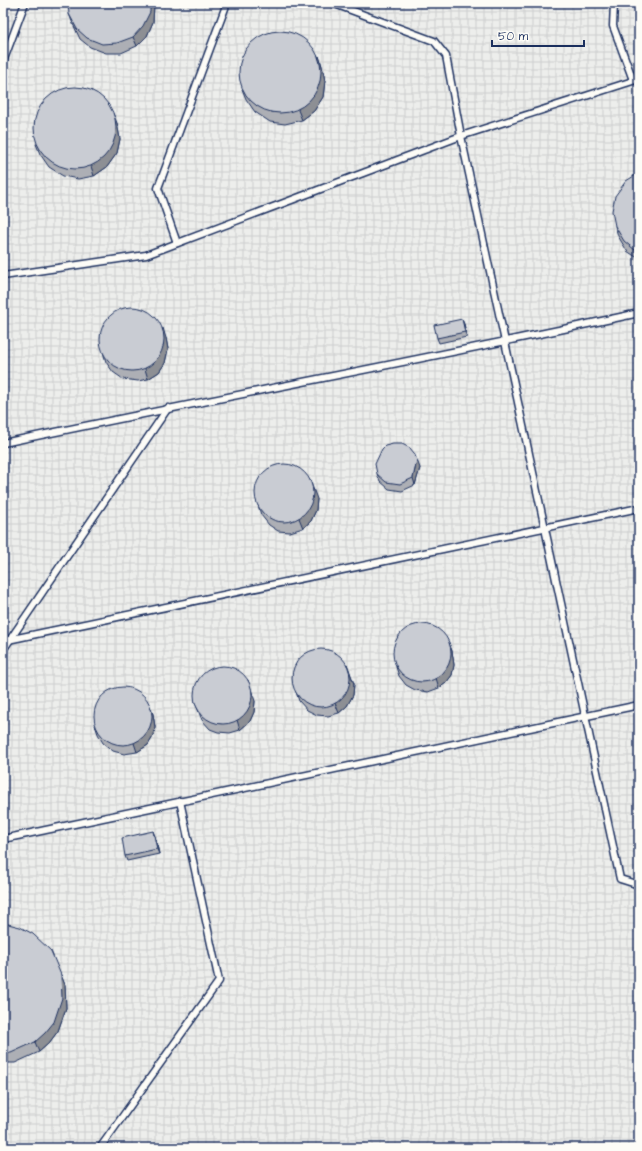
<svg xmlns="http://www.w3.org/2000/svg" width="642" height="1151" font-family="'Architects Daughter',sans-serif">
  <defs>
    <pattern id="industrial-grid" width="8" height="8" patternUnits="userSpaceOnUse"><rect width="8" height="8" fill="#edeeec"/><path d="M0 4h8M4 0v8" fill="none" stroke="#cbcccd"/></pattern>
  </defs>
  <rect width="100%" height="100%" fill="#fdfcf7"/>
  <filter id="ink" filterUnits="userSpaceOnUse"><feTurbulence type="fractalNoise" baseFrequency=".025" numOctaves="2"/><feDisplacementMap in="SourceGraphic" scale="8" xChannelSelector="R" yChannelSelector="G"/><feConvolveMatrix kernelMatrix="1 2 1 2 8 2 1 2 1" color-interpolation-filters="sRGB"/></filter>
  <g filter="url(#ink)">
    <rect fill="url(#industrial-grid)" x="3" y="3" width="636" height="1145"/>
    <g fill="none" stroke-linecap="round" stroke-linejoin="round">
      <g stroke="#1b2f5e" stroke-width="9">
        <g id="lane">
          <path d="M 332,3 L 434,41 L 446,56 L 461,136 L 620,879 L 639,885"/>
          <path d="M 614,3 L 613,26 L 633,80"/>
          <path d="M 3,62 L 25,3"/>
          <path d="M 177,243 L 158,188 L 227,3"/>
          <path d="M 3,276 L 146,255 L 461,136 L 639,79"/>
          <path d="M 3,443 C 215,398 427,359 639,313"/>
          <path d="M 3,641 L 639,508"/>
          <path d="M 3,650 L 168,408"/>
          <path d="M 3,839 L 639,705"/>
          <path d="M 100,1148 L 219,981 L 180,801"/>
        </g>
      </g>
      <use href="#lane" stroke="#fdfcf7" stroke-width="6"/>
    </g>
    <g fill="#adafb5" stroke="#1b2f5e">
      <path d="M 154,5 L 153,22 L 147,36 L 137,46 L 121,53 L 106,53 L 90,47 L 80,39 L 73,24 L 69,14 Z"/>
      <path d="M 319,56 L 322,66 L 325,81 L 323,97 L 314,111 L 302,120 L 285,124 L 270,122 L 255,112 L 246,99 L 242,89 Z"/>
      <path d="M 117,123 L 120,139 L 117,153 L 107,167 L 94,176 L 78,179 L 63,176 L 49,167 L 40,154 L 36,144 Z"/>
      <path d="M 639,173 L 639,259 L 627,251 L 618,236 L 615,226 Z"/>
      <path d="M 464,324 L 467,337 L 439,343 L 437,338 Z"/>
      <path d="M 166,338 L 168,349 L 165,363 L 159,372 L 148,379 L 138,381 L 123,379 L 113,372 L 106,362 L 103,352 Z"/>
      <path d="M 420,468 L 415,485 L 402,491 L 389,489 L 380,481 L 377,474 Z"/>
      <path d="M 317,499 L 316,510 L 311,521 L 303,528 L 290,532 L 278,531 L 269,525 L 261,515 L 258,505 Z"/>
      <path d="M 448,641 L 452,651 L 454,665 L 452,675 L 446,683 L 439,688 L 428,692 L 415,690 L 406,685 L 399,676 L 396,667 Z"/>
      <path d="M 347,664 L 354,684 L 353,695 L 347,706 L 339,713 L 328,716 L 317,715 L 307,710 L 299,701 L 296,692 Z"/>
      <path d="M 194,700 L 255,701 L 254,712 L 250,721 L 240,730 L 230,733 L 218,732 L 210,729 L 202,720 Z"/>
      <path d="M 149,704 L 153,714 L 155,727 L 154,735 L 148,745 L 137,752 L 124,754 L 113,751 L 103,743 L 98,734 L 95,725 Z"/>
      <path d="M 155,836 L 159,854 L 127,861 L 125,856 Z"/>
      <path d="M 3,924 L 61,975 L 65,985 L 66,1008 L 58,1031 L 49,1043 L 39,1052 L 15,1063 L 3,1063 Z"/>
    </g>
    <g fill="#8d8f94" stroke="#1b2f5e">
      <path d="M 150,3 L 153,3 L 154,5 L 153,22 L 147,36 L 137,46 L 133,37 Z"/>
      <path d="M 319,56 L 322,66 L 325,81 L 323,97 L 314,111 L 302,120 L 298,110 Z"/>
      <path d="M 113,113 L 117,123 L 120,139 L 117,153 L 107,167 L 94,176 L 91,166 Z"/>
      <path d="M 462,319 L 464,324 L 467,337 L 465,332 Z"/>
      <path d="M 163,328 L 166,338 L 168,349 L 165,363 L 159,372 L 148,379 L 145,369 Z"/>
      <path d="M 417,460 L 420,468 L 415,485 L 413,478 Z"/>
      <path d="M 310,480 L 317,499 L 316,510 L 311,521 L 303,528 L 299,518 Z"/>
      <path d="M 448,641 L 452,651 L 454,665 L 452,675 L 446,683 L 439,688 L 436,678 Z"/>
      <path d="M 347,664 L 354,684 L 353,695 L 347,706 L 339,713 L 335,703 Z"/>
      <path d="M 248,680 L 255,701 L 254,712 L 250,721 L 240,730 L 237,720 Z"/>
      <path d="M 149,704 L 153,714 L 155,727 L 154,735 L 148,745 L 137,752 L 134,743 Z"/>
      <path d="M 153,831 L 155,836 L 159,854 L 157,849 Z"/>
      <path d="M 61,975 L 65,985 L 66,1008 L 58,1031 L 49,1043 L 39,1052 L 35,1042 Z"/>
    </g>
    <g fill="#c9ccd3" stroke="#1b2f5e">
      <path d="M 68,3 L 150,3 L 150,12 L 143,26 L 133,37 L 117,43 L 102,44 L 87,38 L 77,29 L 69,14 Z"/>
      <circle cx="280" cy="72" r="41"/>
      <circle cx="75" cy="128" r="41"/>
      <path d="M 639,173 L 639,250 L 635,250 L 624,241 L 615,226 L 612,211 L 615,196 L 626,181 Z"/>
      <circle cx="132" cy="339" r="32"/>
      <path d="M 462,319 L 465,332 L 437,338 L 434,325 Z"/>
      <path d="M 393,444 L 402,444 L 410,448 L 414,453 L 417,460 L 413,478 L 400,484 L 386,482 L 377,474 L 375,464 L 382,449 L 385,446 Z"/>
      <circle cx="284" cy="493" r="29"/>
      <circle cx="422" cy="653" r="29"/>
      <circle cx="321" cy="678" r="29"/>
      <circle cx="223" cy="695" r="29"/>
      <circle cx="123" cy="716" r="29"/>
      <path d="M 153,831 L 157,849 L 125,856 L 122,838 Z"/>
      <path d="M 3,924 L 8,924 L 20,927 L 33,934 L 51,951 L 61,975 L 62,998 L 54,1022 L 45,1033 L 35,1042 L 11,1053 L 3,1053 Z"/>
    </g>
  </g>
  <rect width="642" height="1151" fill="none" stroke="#fdfcf7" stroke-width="16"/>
  <rect x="8" y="8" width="626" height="1135" fill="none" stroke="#1b2f5e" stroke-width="1.5" filter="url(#ink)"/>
  <path d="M492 40v6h92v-6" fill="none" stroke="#1b2f5e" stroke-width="2"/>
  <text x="498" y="40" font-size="12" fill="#1b2f5e" stroke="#fdfcf7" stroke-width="3" paint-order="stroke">50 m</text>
</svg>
